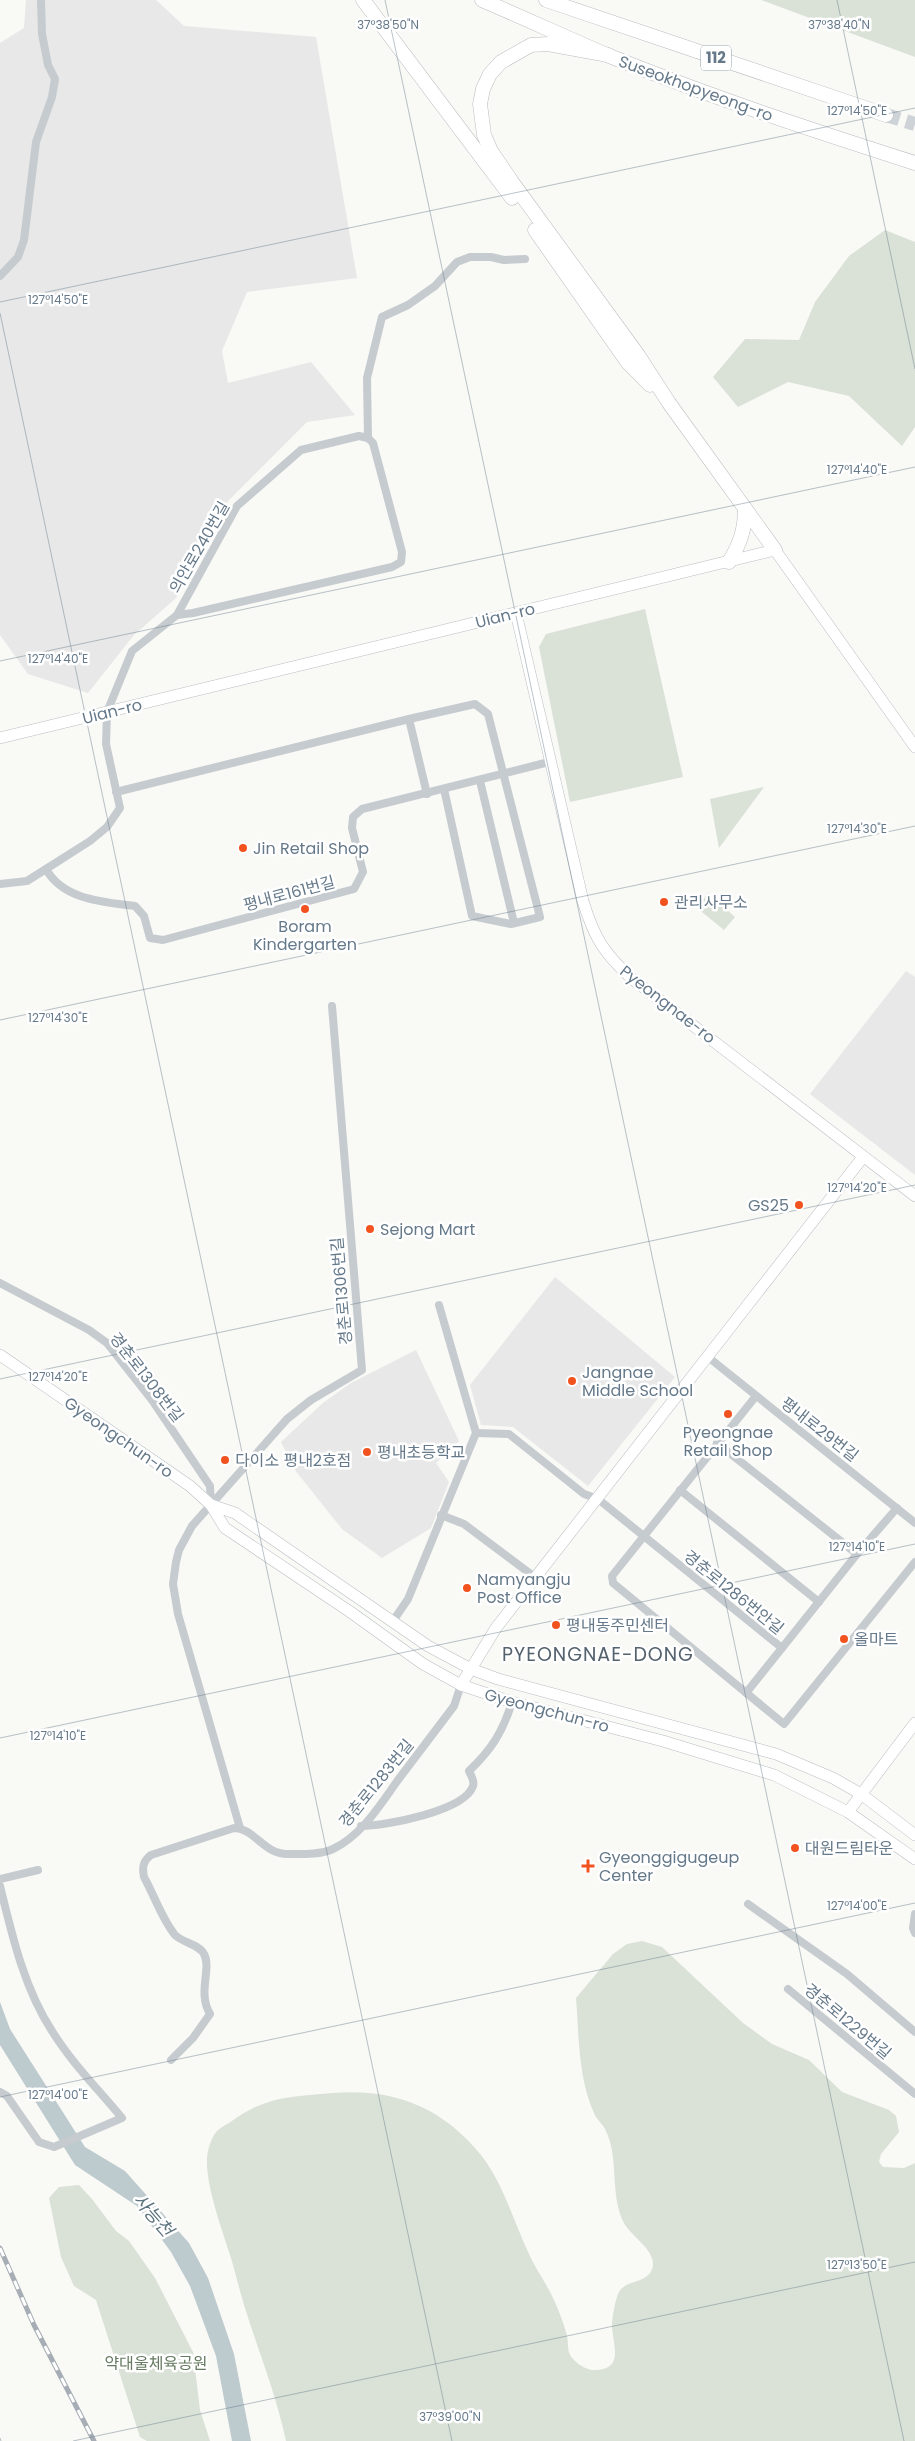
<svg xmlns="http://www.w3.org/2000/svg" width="915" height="2441" font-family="Poppins,'Noto Sans KR',sans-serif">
  <rect width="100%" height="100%" fill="#f9f9f6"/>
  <g fill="#e7e8e7">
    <path d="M 26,0 L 156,0 L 184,26 L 316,37 L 357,278 L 247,292 L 222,351 L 228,383 L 311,362 L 355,415 L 307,422 L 228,501 L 176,598 L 134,635 L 88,693 L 28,674 L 0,635 L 0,43 L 24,28 Z"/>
    <path d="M 906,971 L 915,977 L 915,1175 L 810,1094 Z"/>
    <path d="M 555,1277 L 675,1377 L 588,1486 L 513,1427 L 481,1425 L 470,1385 Z"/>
    <path d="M 416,1350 L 459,1441 L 436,1463 L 449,1482 L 431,1528 L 382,1558 L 342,1529 L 295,1470 L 281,1442 L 323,1403 L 351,1383 Z"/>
  </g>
  <g fill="#dae1d7">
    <path d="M 761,0 L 915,0 L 915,57 Z"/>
    <path d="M 885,230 L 915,242 L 915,427 L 902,446 L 849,396 L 788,382 L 738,407 L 713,377 L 745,339 L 799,340 L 815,302 L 849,256 Z"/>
    <path d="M 645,609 L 683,777 L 570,802 L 539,647 L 546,634 Z"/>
    <path d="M 764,787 L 719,848 L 710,799 Z"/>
    <path d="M 708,893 L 735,917 L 724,930 L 697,908 Z"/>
    <path d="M 642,1941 L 662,1947 L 743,2023 L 772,2044 L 809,2060 L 842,2092 L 889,2110 L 896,2116 L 899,2132 L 881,2154 L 879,2162 L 883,2167 L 904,2168 L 915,2163 L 915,2441 L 286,2441 C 276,2394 258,2350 244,2305 C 239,2288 235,2271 230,2255 C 222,2229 206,2186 207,2160 C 207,2152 210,2142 214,2135 C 217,2130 223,2126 229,2123 C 266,2096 289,2097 333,2093 C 394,2088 442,2107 481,2155 C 504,2185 513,2220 529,2254 C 536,2270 547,2284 554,2300 C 559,2311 564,2324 567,2336 C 569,2345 566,2353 574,2360 C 580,2366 588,2371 597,2370 C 626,2368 611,2341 612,2323 C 613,2314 615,2300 619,2292 C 626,2279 651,2284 653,2265 C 654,2249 631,2236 624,2223 C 609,2194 620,2158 605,2129 C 602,2123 596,2119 594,2113 C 578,2078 579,2035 576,1998 L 613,1954 L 627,1944 Z"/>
    <path d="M 79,2185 L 92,2199 L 116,2231 L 129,2241 L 155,2278 L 193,2352 L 200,2410 L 210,2441 L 147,2441 L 140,2437 L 96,2300 L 74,2286 L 61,2257 L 49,2198 L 59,2187 Z"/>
  </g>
  <path fill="#bdcace" d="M 0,2002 L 10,2029 L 85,2147 L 125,2171 L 189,2243 L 208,2278 L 234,2354 L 251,2441 L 232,2441 L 216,2356 L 190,2286 L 171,2252 L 137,2206 L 75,2165 L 0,2045 Z"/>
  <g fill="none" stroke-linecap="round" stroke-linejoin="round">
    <path stroke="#cdd3d6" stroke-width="14" stroke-dasharray="14 7" stroke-linecap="butt" d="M 886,115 L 915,124"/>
    <g stroke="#b8bec3" stroke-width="12">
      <g id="secondary">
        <path d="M 516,613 L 583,901 C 594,937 603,952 630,977 L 915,1196"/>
        <path d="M 0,738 L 775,550 L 915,747"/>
        <path d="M 0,1355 L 190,1486 L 211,1505 L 225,1528 L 349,1611 L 423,1664 L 461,1685 L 512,1702 L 663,1741 L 774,1775 L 848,1812 L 915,1859"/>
        <path d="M 211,1505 L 235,1513 L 428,1646 L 471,1669 L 498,1679 L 776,1754 L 833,1778 L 861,1794 L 915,1835"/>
        <path d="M 461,1685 L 496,1628 L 863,1157"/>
        <path d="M 848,1812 L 915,1723"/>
      </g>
    </g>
    <g stroke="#b9bdc0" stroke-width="15">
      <g id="highway">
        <path d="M 363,0 L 512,198"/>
        <path d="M 482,0 C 524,18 565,37 607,55 C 708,96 812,130 915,163"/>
        <path d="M 546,0 L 886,115"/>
        <path d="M 608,55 L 548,44 L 531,45 L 501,62 L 490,74 L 483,89 L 480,104 L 484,135 L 491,151 L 512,182 L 638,355 L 669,403 L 775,550"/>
        <path d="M 535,230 L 628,363 L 650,385"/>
        <path d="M 729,562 C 740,544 745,530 745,509"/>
      </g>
    </g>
    <g stroke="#c6cbcf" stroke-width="8">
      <path d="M 0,276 L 18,257 L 24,240 L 36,142 L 52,97 L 55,79 L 48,65 L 42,34 L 41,0"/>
      <path d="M 177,615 L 193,613 L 392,567 L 401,562 L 402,552 L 373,443 L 368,438"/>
      <path d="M 409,719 L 427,794"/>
      <path d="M 480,781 L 514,923"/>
      <path d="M 116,792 L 409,719 L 475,704 L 488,714 L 540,917 L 511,924 L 472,916 L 444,789"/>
      <path d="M 46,869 C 63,900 104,902 135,906 L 144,916 L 150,938 L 163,940 L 354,889 L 363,872 L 352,828 L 353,817 L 362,809 L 549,762"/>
      <path d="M 0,884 L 27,881 L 46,869 L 90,841 L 107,827 L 120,808 L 106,744 L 107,712 L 132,651 L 177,615 L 237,506 L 301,450 L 359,436 L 368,438 L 367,378 L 382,317 L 408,305 L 435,286 L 457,262 L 470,257 L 491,257 L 504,260 L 525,259"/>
      <path d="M 0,1283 L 89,1330 L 107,1343 L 152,1400 L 210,1486 L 211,1505"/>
      <path d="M 708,1357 L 915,1523"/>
      <path d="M 756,1396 L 612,1576 L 613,1583 L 784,1724 L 915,1562"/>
      <path d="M 476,1433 L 509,1434 L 584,1494 L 598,1499 L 782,1648 L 857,1554 L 897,1508"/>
      <path d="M 717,1443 L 857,1554"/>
      <path d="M 680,1490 L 819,1602"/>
      <path d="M 441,1515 L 464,1524 L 536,1578"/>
      <path d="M 393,1621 L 408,1599 L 476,1433 L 439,1305"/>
      <path d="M 746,1693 L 782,1648"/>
      <path d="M 361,1826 C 385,1826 465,1811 473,1786 C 475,1781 471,1776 469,1771 C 491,1750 503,1732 512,1702"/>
      <path d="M 240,1828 L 178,1614 L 173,1584 L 176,1562 L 179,1550 L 192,1526 L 287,1419 L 311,1400 L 362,1370 L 332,1006"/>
      <path d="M 0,1879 L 38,1870"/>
      <path d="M 0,1886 C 12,1935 24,1988 52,2031 C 71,2062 98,2089 122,2118 L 54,2147 L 39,2142 L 7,2096 L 0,2092"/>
      <path d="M 748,1904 L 847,1974 L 915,2032"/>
      <path d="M 915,1914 L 913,1928 L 915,1933"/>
      <path d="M 788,1989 L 915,2094"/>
      <path d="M 171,2060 L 193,2038 L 210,2014 C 197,1992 212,1969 204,1954 C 199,1944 183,1943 175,1935 C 162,1919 154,1895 144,1877 C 142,1867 143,1861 151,1855 L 234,1828 C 254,1828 264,1854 287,1854 C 301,1854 320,1855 333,1849 C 362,1835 380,1805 398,1780 C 417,1755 435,1731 454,1706 L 461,1685"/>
    </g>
    <use href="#secondary" stroke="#fff" stroke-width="11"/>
    <use href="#highway" stroke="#fff" stroke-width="14"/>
    <g stroke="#a6adb4" stroke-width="5">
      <path id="rail" d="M 0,2248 L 34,2325 L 94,2441"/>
    </g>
    <use href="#rail" stroke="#fff" stroke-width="3" stroke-dasharray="9" stroke-linecap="butt"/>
  </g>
  <path fill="none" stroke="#65798a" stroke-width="1" stroke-opacity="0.45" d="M 385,0 L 904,2441M 837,0 L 915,369M 0,302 L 915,108M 0,313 L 452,2441M 0,661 L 915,467M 0,1020 L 915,826M 0,1379 L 915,1185M 0,1738 L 915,1544M 0,2097 L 915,1903M 0,2438 L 1,2441M 73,2441 L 915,2262"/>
  <g fill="#f1521e" stroke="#fff" stroke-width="2">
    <circle cx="243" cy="848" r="5"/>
    <circle cx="664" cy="902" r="5"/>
    <circle cx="305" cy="909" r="5"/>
    <circle cx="799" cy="1205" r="5"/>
    <circle cx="370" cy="1229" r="5"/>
    <circle cx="572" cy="1381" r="5"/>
    <circle cx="728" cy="1414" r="5"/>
    <circle cx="367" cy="1452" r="5"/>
    <circle cx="225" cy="1460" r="5"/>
    <circle cx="467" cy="1588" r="5"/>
    <circle cx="556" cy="1625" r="5"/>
    <circle cx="844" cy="1639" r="5"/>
    <circle cx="795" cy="1848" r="5"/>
    <path d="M585.5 1858.5h5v5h5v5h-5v5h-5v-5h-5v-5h5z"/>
  </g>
  <g text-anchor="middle" stroke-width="5" stroke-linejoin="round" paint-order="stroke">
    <rect fill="#fff" stroke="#93a1ad" stroke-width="1" x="701" y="45.5" width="30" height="25" rx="4"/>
    <g font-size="15" font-weight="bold" fill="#65798a">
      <text x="716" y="63">112</text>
    </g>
    <g font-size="16" fill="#65798a" stroke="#fff">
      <text transform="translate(696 88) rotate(20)" y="6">Suseokhopyeong-ro</text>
      <text transform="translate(199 547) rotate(-60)" y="6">의안로240번길</text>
      <text transform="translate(505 615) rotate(-14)" y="6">Uian-ro</text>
      <text transform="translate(112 711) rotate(-14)" y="6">Uian-ro</text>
      <text transform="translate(289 893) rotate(-15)" y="6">평내로161번길</text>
      <text transform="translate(668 1004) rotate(38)" y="6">Pyeongnae-ro</text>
      <text transform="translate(341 1291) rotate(-95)" y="6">경춘로1306번길</text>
      <text transform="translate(147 1377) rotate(52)" y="6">경춘로1308번길</text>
      <text transform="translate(820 1429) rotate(38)" y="6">평내로29번길</text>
      <text transform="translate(119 1437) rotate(35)" y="6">Gyeongchun-ro</text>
      <text transform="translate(734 1592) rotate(39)" y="6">경춘로1286번안길</text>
      <text transform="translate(547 1710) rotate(15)" y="6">Gyeongchun-ro</text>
      <text transform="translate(376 1783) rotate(-51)" y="6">경춘로1283번길</text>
      <text transform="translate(848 2021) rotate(40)" y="6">경춘로1229번길</text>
    </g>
    <g font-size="16" fill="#65798a" stroke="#fff" text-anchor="start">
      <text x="253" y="854">Jin Retail Shop</text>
      <text x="674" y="908">관리사무소</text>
      <text x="305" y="932" text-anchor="middle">Boram<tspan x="305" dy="18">Kindergarten</tspan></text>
      <text x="789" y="1211" text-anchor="end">GS25</text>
      <text x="380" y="1235">Sejong Mart</text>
      <text x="582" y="1378">Jangnae<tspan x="582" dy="18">Middle School</tspan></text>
      <text x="728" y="1438" text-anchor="middle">Pyeongnae<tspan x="728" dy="18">Retail Shop</tspan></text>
      <text x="377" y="1458">평내초등학교</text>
      <text x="235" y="1466">다이소 평내2호점</text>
      <text x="477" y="1585">Namyangju<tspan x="477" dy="18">Post Office</tspan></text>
      <text x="566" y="1631">평내동주민센터</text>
      <text x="854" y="1645">올마트</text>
      <text x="805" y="1854">대원드림타운</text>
      <text x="599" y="1863">Gyeonggigugeup<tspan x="599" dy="18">Center</tspan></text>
    </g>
    <g font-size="16" fill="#667a61" stroke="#fff">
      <text x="156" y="2369">약대울체육공원</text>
    </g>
    <g font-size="18" font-style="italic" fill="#5c747e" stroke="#fff">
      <text transform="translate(153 2215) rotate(49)" y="6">사능천</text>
    </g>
    <g font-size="19" letter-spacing="1" fill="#54626e" stroke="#fff">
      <text x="598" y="1661">PYEONGNAE-DONG</text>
    </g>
  </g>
  <g font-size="12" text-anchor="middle" fill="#65798a" stroke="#fff" stroke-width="5" stroke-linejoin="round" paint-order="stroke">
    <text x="388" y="29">37°38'50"N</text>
    <text x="839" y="29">37°38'40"N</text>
    <text x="857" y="115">127°14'50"E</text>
    <text x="58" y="304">127°14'50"E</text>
    <text x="857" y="474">127°14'40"E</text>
    <text x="58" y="663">127°14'40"E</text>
    <text x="857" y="833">127°14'30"E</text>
    <text x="58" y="1022">127°14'30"E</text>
    <text x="857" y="1192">127°14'20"E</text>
    <text x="58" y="1381">127°14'20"E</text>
    <text x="857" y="1551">127°14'10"E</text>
    <text x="58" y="1740">127°14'10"E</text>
    <text x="857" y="1910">127°14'00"E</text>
    <text x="58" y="2099">127°14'00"E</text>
    <text x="857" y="2269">127°13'50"E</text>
    <text x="450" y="2421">37°39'00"N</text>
  </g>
</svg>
